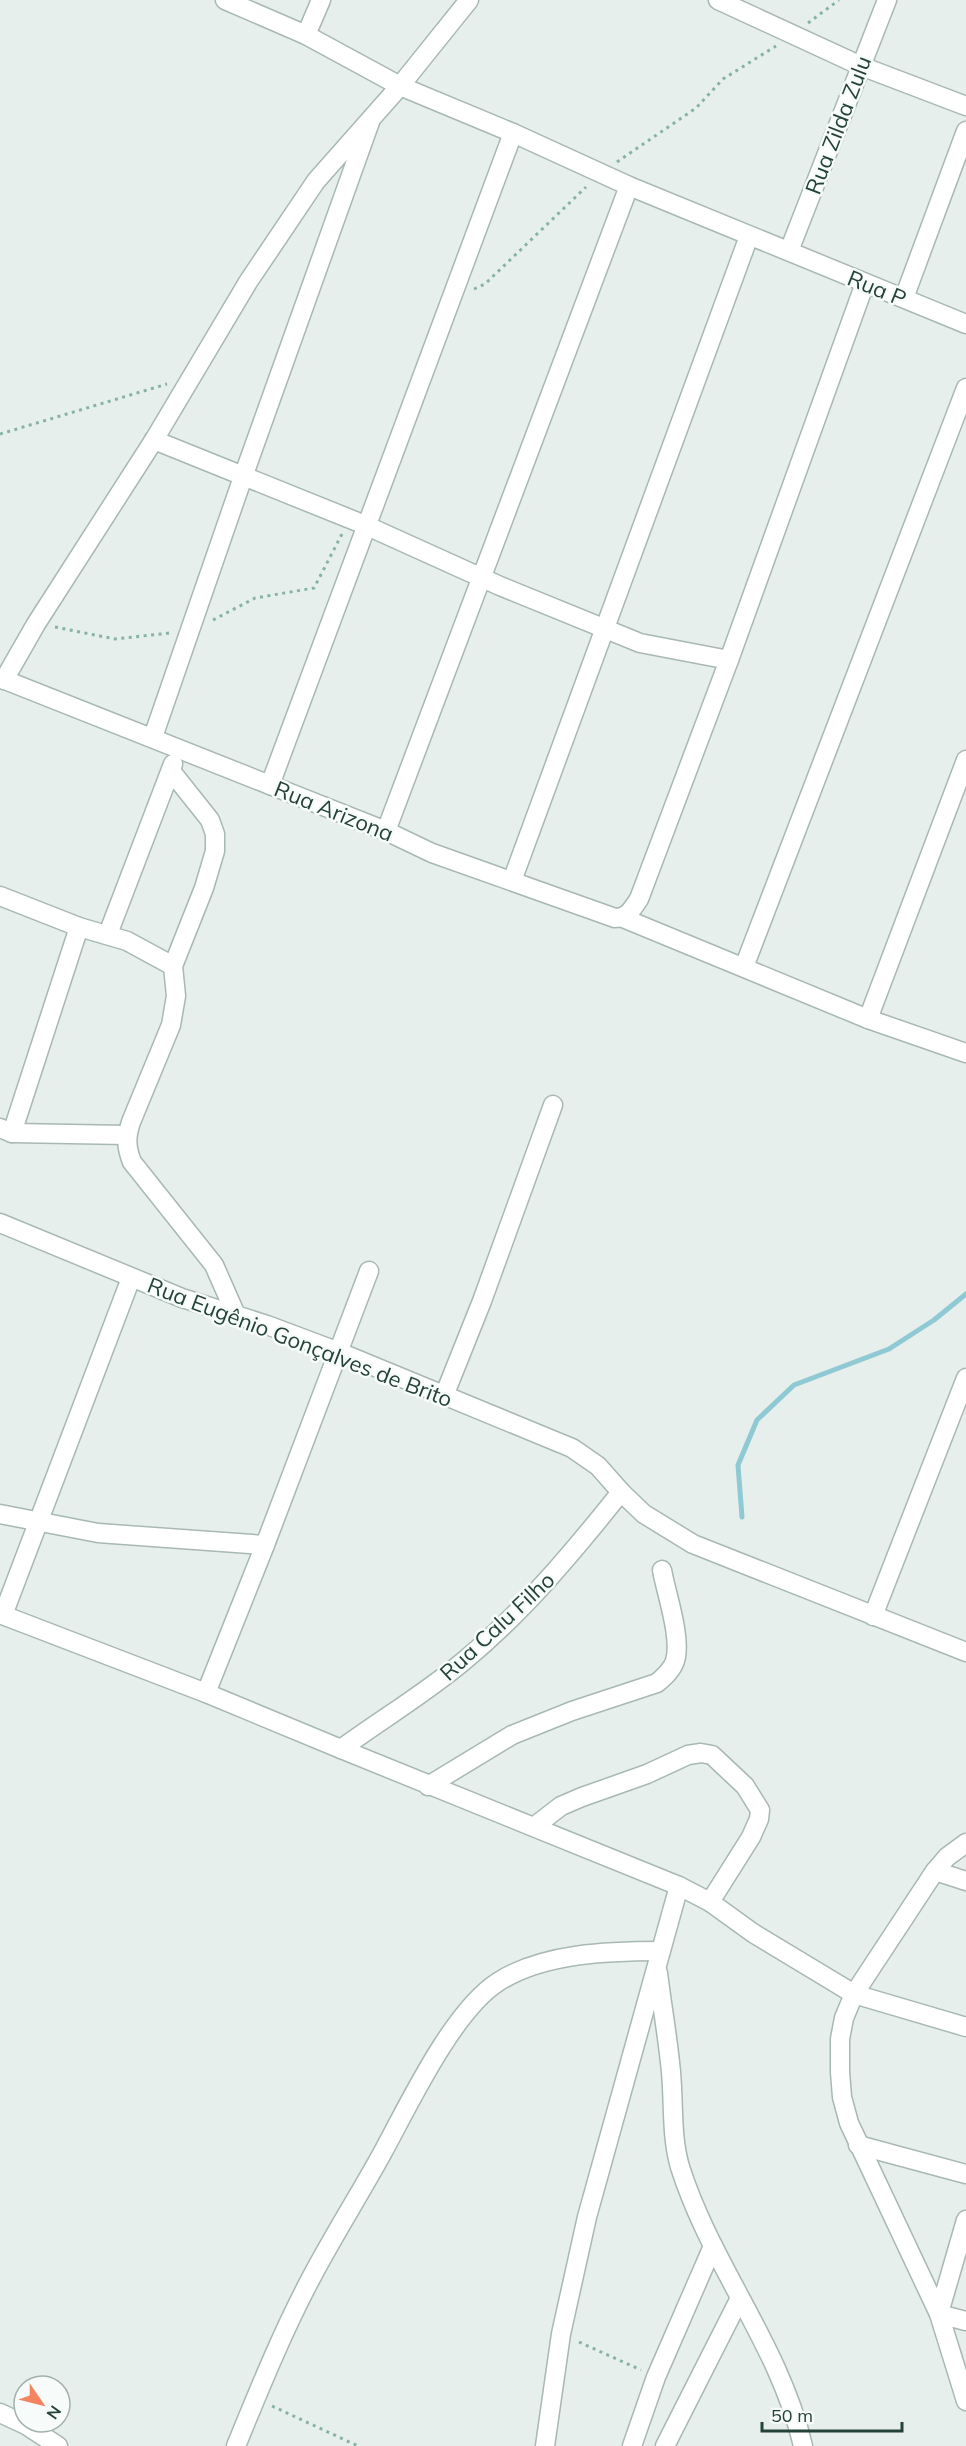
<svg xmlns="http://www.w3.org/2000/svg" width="966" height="2446" font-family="Mulish,sans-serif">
  <rect width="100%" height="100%" fill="#e6efeb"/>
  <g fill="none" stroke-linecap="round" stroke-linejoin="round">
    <path stroke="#8ec9d4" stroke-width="5" d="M 742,1517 L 738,1465 L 757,1420 L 794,1385 L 889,1349 L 934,1320 L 966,1294"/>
    <g stroke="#a8b8b2" stroke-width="21">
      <g id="minor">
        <path d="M 225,0 L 306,35 L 400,86 L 513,133 L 629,186 L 966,324"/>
        <path d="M 718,0 L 861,66 L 966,106"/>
        <path d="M 306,35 L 321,0"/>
        <path d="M 789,251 L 887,0"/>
        <path d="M 904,298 L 966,131"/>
        <path d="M 154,440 L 365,525 L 500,586 L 640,643 L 729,660"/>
        <path d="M 0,678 L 386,831 L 432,853 L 615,918 C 628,918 632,909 639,899 L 729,660 L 865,283"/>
        <path d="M 4,680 L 36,624 L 154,440 L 248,282 L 316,181 L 400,86 L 469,0"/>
        <path d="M 153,737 L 243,477 L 370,122"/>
        <path d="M 171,771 L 210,820 L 215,834 L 215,851 L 204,888 L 173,966 L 176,996 L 171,1025 L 131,1122 C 126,1137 126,1147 132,1162 L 214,1265 L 236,1315"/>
        <path d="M 270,785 L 513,133"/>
        <path d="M 386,831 L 629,186"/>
        <path d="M 512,881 L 749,236"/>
        <path d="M 0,896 L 79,927 L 127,941 L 173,966"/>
        <path d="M 623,918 L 868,1019 L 966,1053"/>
        <path d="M 108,934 L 173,764"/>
        <path d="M 744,967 L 966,388"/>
        <path d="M 868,1019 L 966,760"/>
        <path d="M 0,1128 L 12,1133 L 127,1135"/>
        <path d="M 12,1133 L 79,927"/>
        <path d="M 0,1223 L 182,1298 L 267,1325 L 339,1352 L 572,1448 L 598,1466 L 621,1492"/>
        <path d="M 444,1396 L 482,1301 L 553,1105"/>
        <path d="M 0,1514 L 98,1533 L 265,1545"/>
        <path d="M 0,1614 L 206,1693 L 341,1749 C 382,1719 426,1693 465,1660 C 524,1611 573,1552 621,1492 L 644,1514 L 693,1544 L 966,1652"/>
        <path d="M 3,1615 L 131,1278"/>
        <path d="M 873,1616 L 966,1378"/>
        <path d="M 206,1693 L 265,1545 L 369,1271"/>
        <path d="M 341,1749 L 679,1886 L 710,1902 L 753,1933 L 854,1994 L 966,2027"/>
        <path d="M 428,1786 L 512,1735 L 572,1711 L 657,1683 C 664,1677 672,1670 675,1661 C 682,1638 666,1593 662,1570"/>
        <path d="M 535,1826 L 561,1806 L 582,1797 L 647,1774 L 688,1755 L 701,1753 L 712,1755 L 745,1786 L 760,1810 L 759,1819 L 751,1837 L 710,1902"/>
        <path d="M 966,1843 L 947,1857 L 935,1871 L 854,1994 L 844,2018 L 840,2039 L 840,2072 L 842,2097 L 849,2123 L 939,2314 L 966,2401"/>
        <path d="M 935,1871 L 966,1881"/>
        <path d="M 658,1973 C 662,2006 668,2039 671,2072 C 674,2105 671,2136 680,2167 C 711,2265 780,2346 803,2446"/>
        <path d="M 858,2145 L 966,2174"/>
        <path d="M 939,2313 L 966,2220"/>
        <path d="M 939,2314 L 966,2321"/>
        <path d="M 0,2413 L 26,2425 L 58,2446"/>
        <path d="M 236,2446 C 259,2390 282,2333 310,2280 C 333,2236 360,2194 384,2150 C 410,2102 453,2011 498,1982 C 543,1953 609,1951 661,1951"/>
        <path d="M 545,2446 L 561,2334 L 587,2217 L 679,1886"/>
        <path d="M 632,2446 L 656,2377 L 713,2246"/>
        <path d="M 665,2446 L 740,2298"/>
      </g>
    </g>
    <g stroke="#86b3a5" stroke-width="3" stroke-dasharray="3 4.5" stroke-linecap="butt">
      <path d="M 808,23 L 839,0"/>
      <path d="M 617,162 L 696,108 L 723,79 L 776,46"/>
      <path d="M 474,289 L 485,284 L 586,187"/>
      <path d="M 0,434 L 167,384"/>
      <path d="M 213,620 L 255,598 L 314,588 L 342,534"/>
      <path d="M 55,627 L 115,639 L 170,633"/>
      <path d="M 579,2342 L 641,2370"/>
      <path d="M 272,2406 L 358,2446"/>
    </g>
    <use href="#minor" stroke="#fff" stroke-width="18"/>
  </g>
  <g text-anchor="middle" stroke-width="5" stroke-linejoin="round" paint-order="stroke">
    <g font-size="22" fill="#24423a" stroke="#f7fbf9">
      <text transform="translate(838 125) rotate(-69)" y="8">Rua Zilda Zulu</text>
      <text transform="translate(877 288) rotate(22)" y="8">Rua P</text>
      <text transform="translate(334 811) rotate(22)" y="8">Rua Arizona</text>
      <text transform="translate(300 1342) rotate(21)" y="8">Rua Eugênio Gonçalves de Brito</text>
      <text transform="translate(497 1626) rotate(-43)" y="8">Rua Calu Filho</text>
    </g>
  </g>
  <g transform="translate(42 2404) rotate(125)"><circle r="28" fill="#f7fbf9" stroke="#a3b1ad" stroke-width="1.5"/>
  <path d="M0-4.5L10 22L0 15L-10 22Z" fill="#f4845f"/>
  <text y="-9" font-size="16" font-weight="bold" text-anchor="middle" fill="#24423a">N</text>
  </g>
  <path d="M762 2422v9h140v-9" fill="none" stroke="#24423a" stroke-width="3"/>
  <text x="771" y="2422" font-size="18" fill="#24423a" stroke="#f7fbf9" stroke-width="4.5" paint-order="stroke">50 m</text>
</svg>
